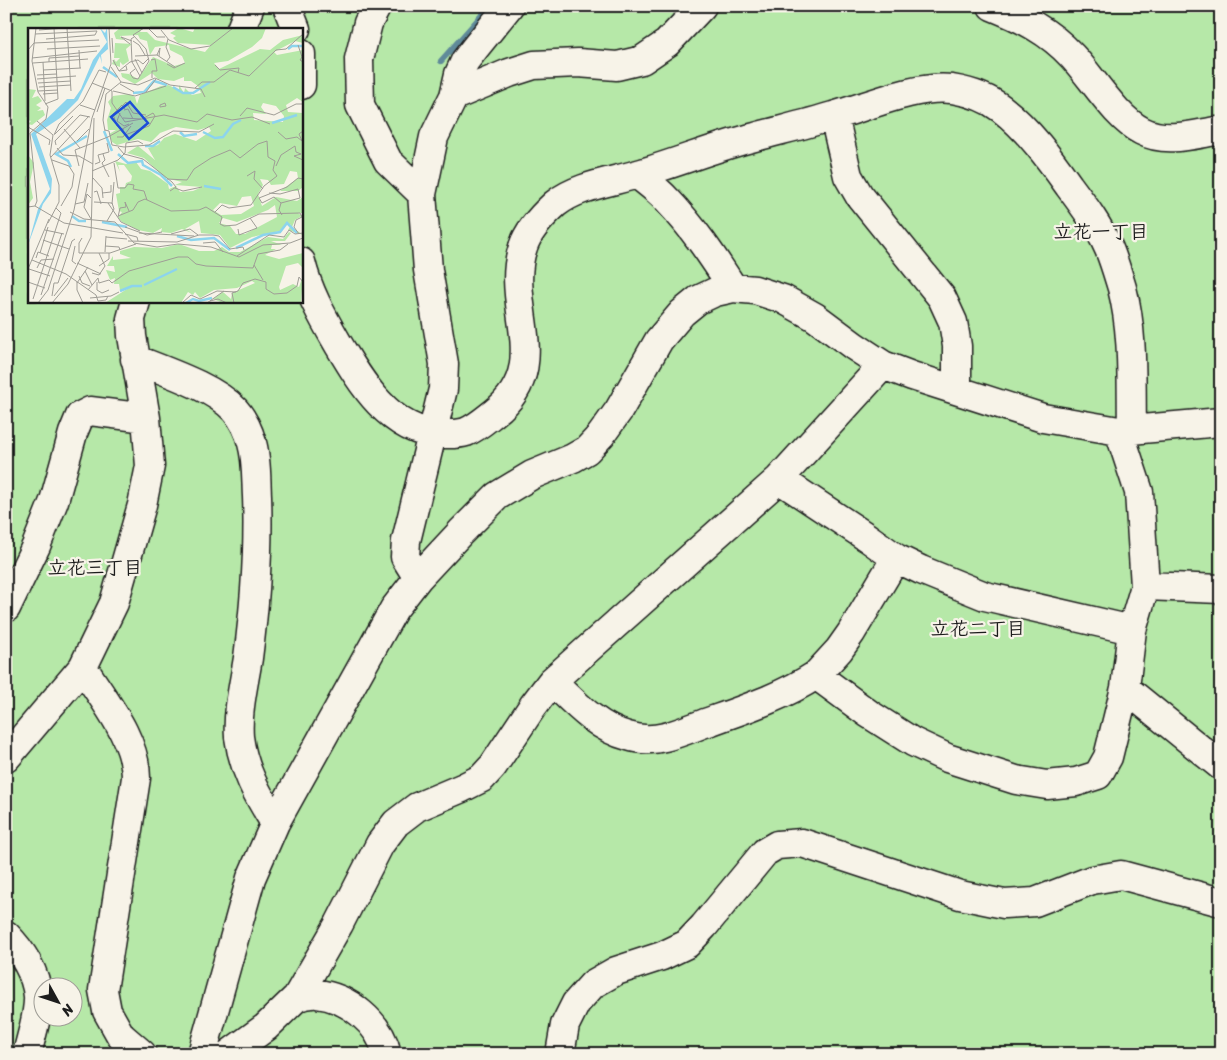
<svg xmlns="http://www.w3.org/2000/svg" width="1227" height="1060" font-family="Sriracha,'Klee One',sans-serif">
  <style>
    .green { fill: #b6e8a8; stroke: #698262; fill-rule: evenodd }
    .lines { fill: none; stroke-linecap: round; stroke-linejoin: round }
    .stream { stroke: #5f8a99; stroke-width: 6 }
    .minor-casing { stroke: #1c1c1c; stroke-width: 31 }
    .minor { stroke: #f7f3e8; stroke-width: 28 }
    .labels { text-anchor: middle; stroke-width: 4.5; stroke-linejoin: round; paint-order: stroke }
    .neighbourhood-label { font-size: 19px; font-weight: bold; fill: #1c1c1c; stroke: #f7f3e8 }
    .inset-river { fill: none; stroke: #8cd4ed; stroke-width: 2.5 }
    .inset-road { fill: none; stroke: #9f9d96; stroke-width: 1 }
    .view { fill: #1d4ed8; fill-opacity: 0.15; stroke: #1d4ed8; stroke-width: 2.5 }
    .inset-edge { fill: none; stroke: #1c1c1c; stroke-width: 2.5 }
  </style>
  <rect width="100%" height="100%" fill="#f7f3e8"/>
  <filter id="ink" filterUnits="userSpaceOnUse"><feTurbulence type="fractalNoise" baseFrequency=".02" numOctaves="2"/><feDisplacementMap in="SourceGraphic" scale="10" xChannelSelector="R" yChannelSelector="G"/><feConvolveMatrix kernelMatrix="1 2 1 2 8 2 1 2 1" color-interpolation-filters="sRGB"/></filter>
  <g filter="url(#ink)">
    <path class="green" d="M 6,6 L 1221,6 L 1221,1054 L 6,1054 ZM 29,29 L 301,29 L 301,301 L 29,301 ZM 42,988 L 72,988 L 72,1018 L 42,1018 Z"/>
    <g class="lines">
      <path class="stream" d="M 441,61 L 490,6"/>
      <g class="minor-casing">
        <path id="minor" d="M 287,6 L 296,29
          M 377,6 L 368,23 L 359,59 L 360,105 L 388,161 L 422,194
          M 992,6 C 1022,18 1049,31 1072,56 C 1092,77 1116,118 1142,131 C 1165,143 1192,135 1216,131 L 1221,133
          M 241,29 L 250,6
          M 301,54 L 301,85
          M 454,96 L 509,73 L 534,65 L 578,63 L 617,66 L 642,60 L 667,43 L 702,6
          M 834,116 L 848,176 L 859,195 L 942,298 L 953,322 L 957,346 L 957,389
          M 638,175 C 648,183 659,191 667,200 C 693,227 713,257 733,288
          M 301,262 C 308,291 322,316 337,342 C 359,379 389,432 439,434 C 448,434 457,435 466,432 C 476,428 485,420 494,413 C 555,366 503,305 523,247 C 528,231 543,215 555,204 C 577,186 611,182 638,174 C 677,163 715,147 755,137 C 781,130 807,124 833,116 C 870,106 914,85 952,89 C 970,92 988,98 1002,109 C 1029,130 1050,159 1069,186 C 1084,206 1099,226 1109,249 C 1114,261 1118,275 1122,288 C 1134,334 1131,384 1132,430
          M 135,359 C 164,371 214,387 235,410 C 243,419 249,432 252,443 C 257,460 256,479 257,496 C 259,550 255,604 248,658 C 244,683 237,711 239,737 C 243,769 258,796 275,823
          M 779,479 L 868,538 L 896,558 L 921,570 L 985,596 L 1132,630
          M 418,578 L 405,557 L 406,541 L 443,389 L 444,364 L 428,270 L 422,194 L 434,137 L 454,96 L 459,74 L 465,61 L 475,48 L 509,6
          M 1145,586 L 1221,589
          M 6,608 L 36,546 L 54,501 L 73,433 L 80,416 L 90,411 L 146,418
          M 83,667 C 103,700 136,738 136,778 L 103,990 L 107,1011 L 121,1036 L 142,1054
          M 816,675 L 839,650 L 851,633 L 896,558
          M 552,681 C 574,702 597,728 628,736 C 640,740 653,740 665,737 C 680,733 694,727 708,722 C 745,709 784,696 816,675 L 869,714 L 913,742 L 947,758 L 1016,780 L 1047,785 L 1076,782 L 1098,775 L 1108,757 L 1125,688 L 1132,630 L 1145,586 L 1139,492 L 1119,431
          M 1125,688 L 1221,766
          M 6,758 L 83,667 L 114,603 L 142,505 L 150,466 L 146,418 L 132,336 L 131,319 L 136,301
          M 6,935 C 22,951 36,973 38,996 C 39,1013 31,1037 27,1054
          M 297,997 C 303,996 311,993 317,994 C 348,997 380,1023 387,1054
          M 202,1054 L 251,878 L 275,823 L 394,609 L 418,578 L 461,532 L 497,496 L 532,475 L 573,458 L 587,450 L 601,435 L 619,410 L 659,340 L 682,313 L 698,300 L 715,292 L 733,288 L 755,290 L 783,299 L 815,317 L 854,346 L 883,365 L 912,376 L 1043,418 L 1119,431 L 1221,422
          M 229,1054 L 266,1027 L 297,997 L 339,924 L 380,844 L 396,823 L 417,807 L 462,788 L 482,778 L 493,766 L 533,706 L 552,681 L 779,479 L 883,365
          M 560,1054 L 565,1025 L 576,1003 L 593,984 L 616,971 L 662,956 L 687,944 L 704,926 L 765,852 L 777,845 L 802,843 L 960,895 L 1004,904 L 1035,902 L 1092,880 L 1121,875 L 1221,902"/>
      </g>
      <use href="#minor" class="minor"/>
    </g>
  </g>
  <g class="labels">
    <g class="neighbourhood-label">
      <text x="1101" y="238">立花一丁目</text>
      <text x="95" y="574">立花三丁目</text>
      <text x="978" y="635">立花二丁目</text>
    </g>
  </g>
  <g transform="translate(28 28)">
    <rect width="275" height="275" fill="#f7f3e8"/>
    <path d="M 92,0 L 114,0 L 112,4 L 119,4 L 127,12 L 177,24 L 183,17 L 150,15 L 145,10 L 148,8 L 142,5 L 151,0 L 165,4 L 167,0 L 238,0 L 234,10 L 224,19 L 200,33 L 186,35 L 191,41 L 232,21 L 242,22 L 255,12 L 275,7 L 275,15 L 267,13 L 246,24 L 249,27 L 275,22 L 275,74 L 269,70 L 258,77 L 260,84 L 275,85 L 275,159 L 270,163 L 252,163 L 270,150 L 269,144 L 262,143 L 256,156 L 243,157 L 240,152 L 232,151 L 235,157 L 230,166 L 234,178 L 248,169 L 269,173 L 275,169 L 275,185 L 270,185 L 274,188 L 267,192 L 264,199 L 275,207 L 260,202 L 263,197 L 259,195 L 252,203 L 224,209 L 202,220 L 192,207 L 173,205 L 171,193 L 157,201 L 164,205 L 154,201 L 143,205 L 133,204 L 134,200 L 125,205 L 110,202 L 94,194 L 90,190 L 94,184 L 91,183 L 88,166 L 92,165 L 92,159 L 97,159 L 98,155 L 103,153 L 104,148 L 96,137 L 90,137 L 92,144 L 87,133 L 98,136 L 108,134 L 113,141 L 122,143 L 140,156 L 141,161 L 148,158 L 152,164 L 165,163 L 174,159 L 147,157 L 154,154 L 137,150 L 116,130 L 99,125 L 110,118 L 127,132 L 120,120 L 130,117 L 136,110 L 147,106 L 168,113 L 183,103 L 181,99 L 170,102 L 148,99 L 132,105 L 123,114 L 110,111 L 89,117 L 84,114 L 81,106 L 88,102 L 80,102 L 79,92 L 83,80 L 80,74 L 85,68 L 101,66 L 107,69 L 109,76 L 112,67 L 133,58 L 140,57 L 151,62 L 151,57 L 156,65 L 157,60 L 164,67 L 173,65 L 170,58 L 163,53 L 156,53 L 156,49 L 146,53 L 130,51 L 124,45 L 107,56 L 94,49 L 93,45 L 101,46 L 110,51 L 125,29 L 146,38 L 157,35 L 154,28 L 142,22 L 141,17 L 127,19 L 122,27 L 119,13 L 112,11 L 110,7 L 92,8 L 96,12 L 88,11 L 86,5 ZM 235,75 L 248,78 L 256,88 L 255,94 L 226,92 L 225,85 L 238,86 L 233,79 ZM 223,168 L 226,178 L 213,186 L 193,187 L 185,182 L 192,175 L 209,178 L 214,169 ZM 247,177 L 249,189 L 217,206 L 208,206 L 202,198 L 191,195 L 195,190 L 209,194 L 240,182 ZM 87,15 L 104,16 L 98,21 L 101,33 L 95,37 L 92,34 L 92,39 L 84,36 L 86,31 L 88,34 L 92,30 L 86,30 ZM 0,61 L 8,62 L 4,70 L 10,68 L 14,73 L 8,77 L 13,80 L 9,83 L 15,82 L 17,87 L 4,97 L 0,96 L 3,93 L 0,92 ZM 0,127 L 6,135 L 2,154 L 5,170 L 0,177 ZM 261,204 L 263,205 L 257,213 L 243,213 L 254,217 L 244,217 L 243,221 L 248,221 L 237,227 L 251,231 L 275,225 L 275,240 L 270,235 L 258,238 L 251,259 L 252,262 L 265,256 L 271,259 L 275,248 L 273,275 L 195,275 L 185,271 L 195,264 L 203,271 L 204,265 L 227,255 L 224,253 L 209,260 L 186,262 L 172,270 L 167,264 L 165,267 L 160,264 L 153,275 L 77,275 L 99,261 L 92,262 L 91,256 L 86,256 L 87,250 L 82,252 L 78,242 L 87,244 L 86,238 L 79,238 L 85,228 L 85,232 L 103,230 L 92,226 L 92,223 L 106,219 L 134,220 L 151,216 L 171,223 L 186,223 L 194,219 L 201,224 L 212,224 L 240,209 L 255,211 Z" fill="#b6e8a8" fill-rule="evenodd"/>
    <path d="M 72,0 L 77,5 L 79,0 L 80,21 L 73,27 L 74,36 L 72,28 L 50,72 L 32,90 L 8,106 L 24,151 L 23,165 L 15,176 L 0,217 L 10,181 L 22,161 L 3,106 L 39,71 L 46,71 L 53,61 L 65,32 L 79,14 Z" fill="#8cd4ed"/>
    <path class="inset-river" d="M 260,21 L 264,18 L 275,18M 75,39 L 89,49M 145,59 L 155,65 L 165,65 L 182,54M 105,65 L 116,64 L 126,53 L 139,57M 244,95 L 269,87M 76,103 L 84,123M 152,104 L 156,108 L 169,106M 175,104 L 187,110 L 195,109 L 205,96 L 213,92M 117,118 L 125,118 L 132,113M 90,126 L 100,135 L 114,133 L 115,137 L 133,147 L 144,158M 43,139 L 40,133 L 28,126 L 59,108M 176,158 L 193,161M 44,188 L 51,193 L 58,193M 74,194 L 99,199M 149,208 L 163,212 L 186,210 L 202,222M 208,220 L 235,207 L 252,204 L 259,195 L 269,205M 116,257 L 149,241M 92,263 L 104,258 L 114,258M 158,275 L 165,271 L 171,273 L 184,270"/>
    <path class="inset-road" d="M 39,0 L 43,63M 120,0 L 129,9 L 137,9M 11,2 L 37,0M 133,2 L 141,12 L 163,21 L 182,18 L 205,0M 7,6 L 69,3M 106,9 L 103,11 L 104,34 L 112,48M 84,10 L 85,25M 18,11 L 67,7 L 69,3M 105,13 L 111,17 L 117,27M 102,16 L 93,9 L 104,13M 270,17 L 274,29 L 272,32 L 275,34M 19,21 L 72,18M 0,22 L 6,15 L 71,12M 51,22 L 52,40M 129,27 L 132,20 L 131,28M 107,28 L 129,27 L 147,39M 4,30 L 69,23M 107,31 L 114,45M 85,32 L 91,43 L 99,42 L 98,38M 123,32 L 127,31 L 129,43 L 124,43 L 124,50M 139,33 L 142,29 L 138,19 L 140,11M 15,34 L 17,73M 21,34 L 21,30 L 51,28M 5,35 L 60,31M 139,36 L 146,40 L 157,35M 187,37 L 192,42 L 211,40 L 210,45M 83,39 L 93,54M 107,41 L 102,45 L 105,50 L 110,51M 15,42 L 53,40M 91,43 L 102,34 L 110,32 L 115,36 L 121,30M 9,47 L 29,46M 9,51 L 48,48M 110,51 L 121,33 L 118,21 L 105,7 L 116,0M 93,54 L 110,57 L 127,50 L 142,57 L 173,61 L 177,69M 10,55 L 43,53M 64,55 L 84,63M 92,56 L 106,64M 11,59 L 43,57M 167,60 L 174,54 L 186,54 L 202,42 L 221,48 L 248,22 L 258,21 L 275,6M 10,63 L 30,62M 84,63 L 84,75 L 97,94 L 136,87 L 169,94 L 179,86 L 204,92 L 224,89 L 242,96M 85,63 L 107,68 L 138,58M 118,64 L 128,51M 15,66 L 30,65M 137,75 L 138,78 L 132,79 L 132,77 ZM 17,76 L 30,71 L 26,0M 52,77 L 67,82M 95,77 L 98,74 L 105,85 L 118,87M 96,82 L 100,81 L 105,91M 69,84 L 77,60M 92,85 L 89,93 L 96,98 L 101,96M 212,88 L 219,80 L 246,87 L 268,76 L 275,76M 95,90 L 113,91M 9,93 L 25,107 L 22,127 L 31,157 L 31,174 L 20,195M 0,99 L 22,112 L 21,117M 36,101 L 52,120M 77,102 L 81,103 L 84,117 L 96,119 L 121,117 L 145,103 L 171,104 L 186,96M 96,102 L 89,98 L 85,86 L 94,77 L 97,81M 77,103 L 75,92 L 78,66 L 93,54M 250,104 L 258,111 L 269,109 L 274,113 L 271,106 L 275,103M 27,106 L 45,88M 26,107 L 31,96 L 55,73 L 71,42 L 78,44M 97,107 L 121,98 L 127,88 L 125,85 L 114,91M 80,109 L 105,95M 89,109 L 95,109 L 103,98M 49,113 L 61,101M 28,117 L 27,113 L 52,87 L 62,89M 90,119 L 96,126 L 115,131 L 144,154 L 148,159 L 142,163M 29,120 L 35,127 L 51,128 L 65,136M 75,126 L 77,132 L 74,135 L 81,149M 273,126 L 266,128 L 275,132M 23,129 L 61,88M 24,132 L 41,138 L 46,146 L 44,159 L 33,178M 86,135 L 90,160 L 97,160 L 100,156 L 106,157 L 105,161 L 116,163 L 119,172M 67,136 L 72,134 L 70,127 L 81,124 L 79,115M 51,138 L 47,122 L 80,109M 248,138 L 253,127 L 267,118 L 268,124 L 273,126M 64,143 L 90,132 L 97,125 L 98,115 L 110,113 L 115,116M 219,148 L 227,143 L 226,151 L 235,161M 65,150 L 74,160 L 75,170M 139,151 L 159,152 L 166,141 L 183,130 L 202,122 L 212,130 L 230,116 L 239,113 L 240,129M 147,160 L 155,163 L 174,159M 66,164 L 69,163 L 73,176M 74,165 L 83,164 L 83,157M 241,165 L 252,166 L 270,161 L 272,170 L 253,175 L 251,182 L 254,187M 63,170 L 59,166 L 56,179 L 63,191M 231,170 L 259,159 L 270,150 L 275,151M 231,170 L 234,175 L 246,169 L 253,175M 66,174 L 84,175 L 86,181 L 79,193M 80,175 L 93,194 L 112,203M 47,176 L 56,174 L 60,155M 84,176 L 86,154M 7,178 L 36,195 L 95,205M 0,179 L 7,178 L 9,173 L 2,105 L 18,91 L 20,79 L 10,64 L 4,33 L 8,0M 42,184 L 56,191 L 87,194 L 106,215 L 129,219 L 150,216 L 183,219 L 211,229 L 235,217 L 262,215 L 275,210M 187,184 L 194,177 L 201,180 L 223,177 L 236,158 L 249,148 L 245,142 L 247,133 L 240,129M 90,188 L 105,182 L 110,174 L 117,171 L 143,183 L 171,182 L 178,179 L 194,189 L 192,196 L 196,198 L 208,197 L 231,186 L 272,185 L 274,189 L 268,192 L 266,199 L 271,206M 90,189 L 92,180 L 98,179 L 97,174 L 101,183M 97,199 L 119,207 L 134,204M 210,201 L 211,207 L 229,200 L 222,190M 17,202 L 36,206M 111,205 L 166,208M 97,206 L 109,209 L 110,213M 143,206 L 162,201 L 170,207M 78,209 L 99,211M 54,210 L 51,215 L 51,225 L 55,225M 15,212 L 41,221M 100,213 L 149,214 L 171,207 L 185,207 L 191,208 L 202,221 L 215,219 L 216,222M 175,215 L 187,214 L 195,224M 47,218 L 44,233 L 48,236M 77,218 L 91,219 L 92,222M 77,224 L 78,208M 12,225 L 20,199M 55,225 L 82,225 L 108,216M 209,228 L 241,207 L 256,209 L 261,202 L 267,206 L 275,205M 8,230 L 10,224 L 21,228M 4,232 L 38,246 L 68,267 L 70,273 L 78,272 L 80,268M 49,235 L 73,246M 226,237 L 235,252M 71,238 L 81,231 L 81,225M 9,240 L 13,232 L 26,231M 0,241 L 21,191M 1,241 L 22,248M 57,243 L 64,257M 64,245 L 71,247 L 77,238 L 71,225M 51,248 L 54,255 L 62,258M 0,254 L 17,260M 49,254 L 49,262 L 55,275M 69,254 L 69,262 L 74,265 L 81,262M 238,254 L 238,261 L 246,266 L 259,265 L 269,258 L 271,249 L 275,254M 49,255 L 60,239M 60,262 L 70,250 L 71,255 L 81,252 L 84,255 L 101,243 L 150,229 L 160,229 L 168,236 L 178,238 L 225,240 L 230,226 L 252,222 L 260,216M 13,267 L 34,205M 24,268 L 26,255 L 30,255 L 44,213 L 47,211M 26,268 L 40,250M 62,270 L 83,268 L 91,264M 5,271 L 33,185 L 28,180M 182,273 L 190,271 L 199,275M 10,275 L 20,262 L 46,182 L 64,90 L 83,36 L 81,0M 24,275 L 40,256 L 63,209 L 66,90M 154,275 L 163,267 L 172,271 L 189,263 L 208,264M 179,275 L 196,263M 206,275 L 204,265 L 210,263 L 215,255 L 227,251 L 238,254"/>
    <path class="view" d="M 102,74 L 120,95 L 101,111 L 83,89 Z"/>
    <rect width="275" height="275" class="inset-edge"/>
  </g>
  <rect width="1227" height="1060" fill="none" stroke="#f7f3e8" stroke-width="25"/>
  <rect x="12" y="12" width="1202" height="1035" fill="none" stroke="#1c1c1c" stroke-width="2" filter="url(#ink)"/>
  <g transform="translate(58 1002) rotate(130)"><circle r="24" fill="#f7f3e8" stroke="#9f9d96"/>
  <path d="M0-4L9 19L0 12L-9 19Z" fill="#1c1c1c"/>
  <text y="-8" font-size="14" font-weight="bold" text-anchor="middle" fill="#1c1c1c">N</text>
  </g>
</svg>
